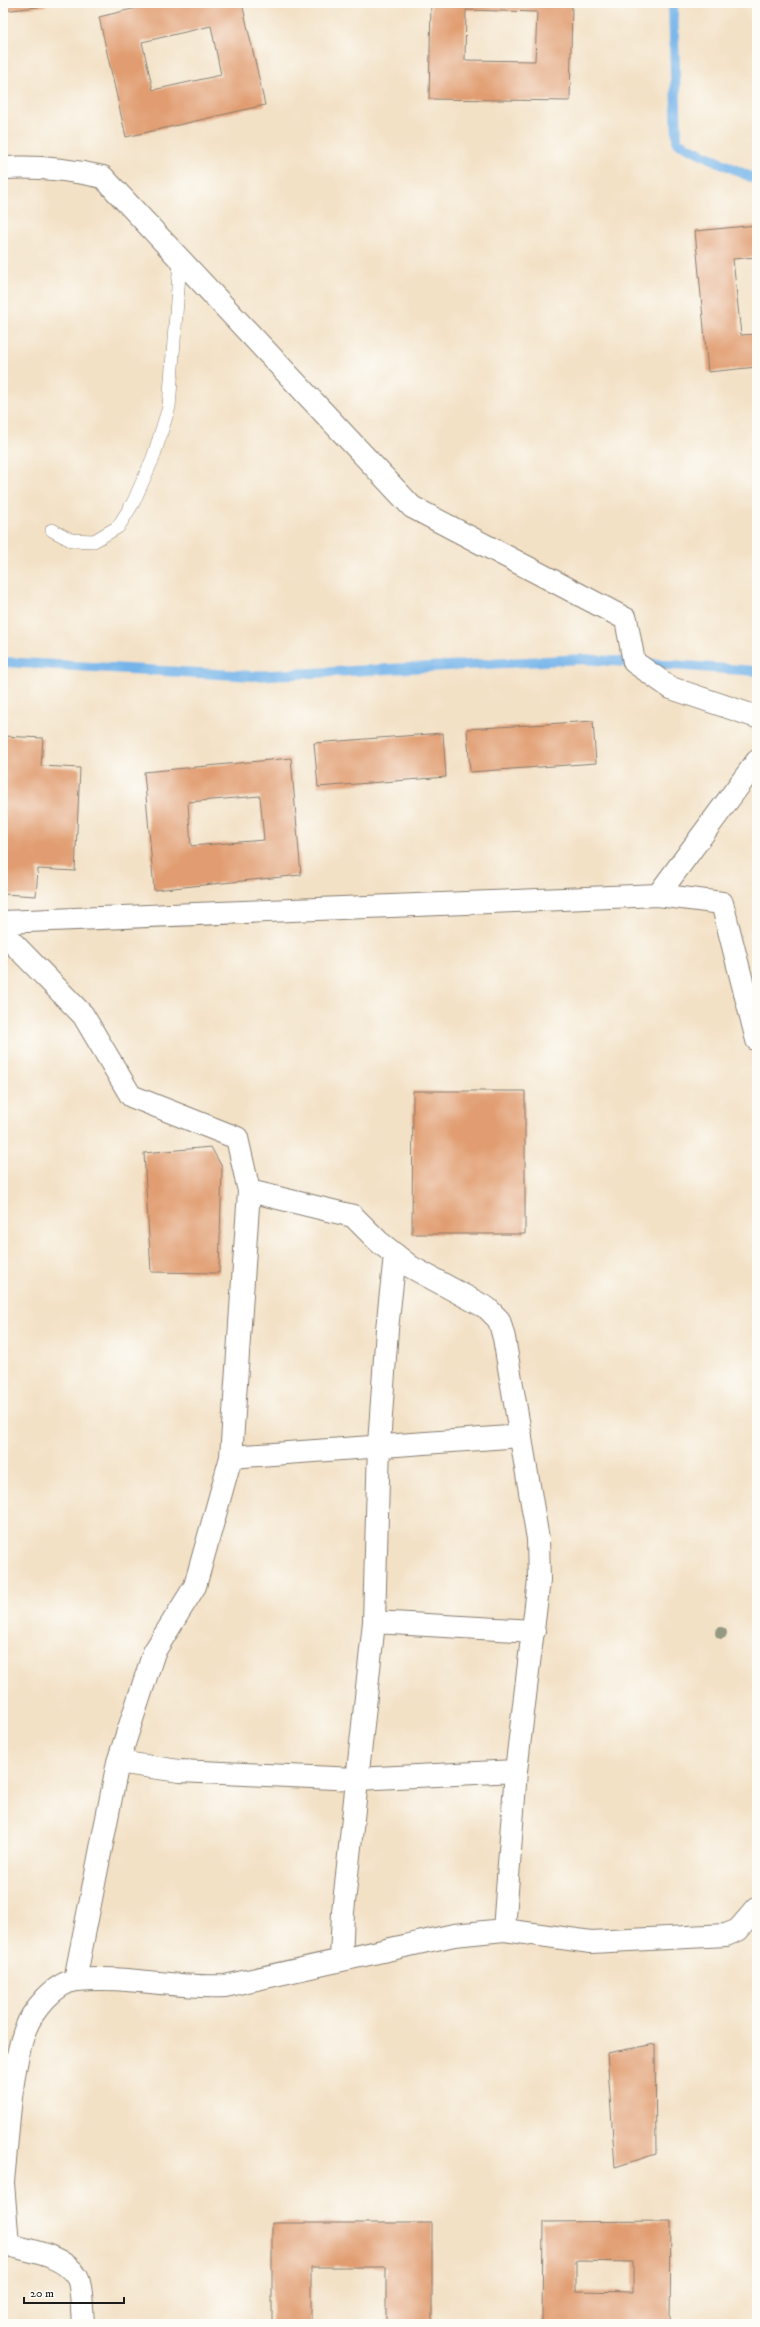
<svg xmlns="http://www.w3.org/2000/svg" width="760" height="2327" font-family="'IM FELL DW Pica',serif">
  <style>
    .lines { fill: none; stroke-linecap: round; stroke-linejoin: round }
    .stream { stroke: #75b4e9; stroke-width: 10 }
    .building { fill: #e19d71; fill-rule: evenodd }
    .lane-casing { stroke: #887e71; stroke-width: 14 }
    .street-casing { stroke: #887e71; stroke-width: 24 }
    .lane { stroke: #fff; stroke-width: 13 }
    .street { stroke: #fff; stroke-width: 22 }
    .tree { fill: #939a81 }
  </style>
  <rect width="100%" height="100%" fill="#fdfcf7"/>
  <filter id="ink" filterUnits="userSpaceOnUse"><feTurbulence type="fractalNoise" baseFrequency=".025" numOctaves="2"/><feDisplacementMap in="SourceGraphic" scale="8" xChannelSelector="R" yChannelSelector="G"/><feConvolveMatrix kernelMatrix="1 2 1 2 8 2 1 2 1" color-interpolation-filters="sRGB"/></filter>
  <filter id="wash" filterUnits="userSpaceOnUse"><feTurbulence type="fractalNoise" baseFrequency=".012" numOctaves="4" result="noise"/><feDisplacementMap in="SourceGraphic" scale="16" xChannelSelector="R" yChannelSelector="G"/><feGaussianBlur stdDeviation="0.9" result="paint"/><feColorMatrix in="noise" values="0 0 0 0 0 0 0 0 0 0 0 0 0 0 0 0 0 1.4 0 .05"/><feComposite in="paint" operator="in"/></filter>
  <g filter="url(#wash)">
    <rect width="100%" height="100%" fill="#f3e1c6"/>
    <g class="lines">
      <path class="stream" d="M 673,3 L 677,142 L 757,180
        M 3,662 L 253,676 L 583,659 L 757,671"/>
    </g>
    <g id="blocks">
      <path class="building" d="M 3,3 L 45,3 L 46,6 L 3,11 Z
        M 157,3 L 242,3 L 265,105 L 126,137 L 99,17 ZM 211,26 L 221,75 L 153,90 L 142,42 Z
        M 431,3 L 572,3 L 570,101 L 429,99 ZM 466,10 L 537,12 L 535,61 L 465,60 Z
        M 757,225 L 757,257 L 733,259 L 741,335 L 757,334 L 757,367 L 708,372 L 695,231 Z
        M 593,721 L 596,763 L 470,772 L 467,729 Z
        M 443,733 L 446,777 L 318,787 L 314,743 Z
        M 3,736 L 43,738 L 41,766 L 80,768 L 75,871 L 38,869 L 36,896 L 3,894 Z
        M 291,758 L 301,875 L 154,890 L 144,772 ZM 260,796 L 264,840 L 191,846 L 188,802 Z
        M 413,1091 L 525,1091 L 525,1234 L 412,1234 Z
        M 211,1147 L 222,1167 L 219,1273 L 151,1272 L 144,1153 Z
        M 655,2044 L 656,2154 L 615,2167 L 607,2053 Z
        M 671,2221 L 670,2324 L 542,2324 L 543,2222 ZM 576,2261 L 633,2262 L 633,2292 L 576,2291 Z
        M 272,2223 L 432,2223 L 432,2324 L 386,2324 L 386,2267 L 311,2267 L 311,2324 L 272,2324 Z"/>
    </g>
  </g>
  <g filter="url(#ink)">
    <use href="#blocks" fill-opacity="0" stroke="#887e71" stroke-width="1"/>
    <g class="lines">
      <g class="lane-casing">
        <path id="lane" d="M 52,530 L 71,540 L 94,541 L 118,527 L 133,503 L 153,458 L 169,407 L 180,261"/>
      </g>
      <g class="street-casing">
        <path id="street" d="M 3,168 C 38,166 68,169 103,177 L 412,507 L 626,619 L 634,662 L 671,688 L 757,717
          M 658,895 L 757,761
          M 3,922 L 658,895 L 722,903 L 757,1040
          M 3,933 L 83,1015 L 131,1096 L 237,1138 L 249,1191 L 231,1457 L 195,1586 L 154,1652 L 118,1762 L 75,1980
          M 249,1191 L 353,1216 L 379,1242 L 411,1267 L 487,1308 L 499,1320 L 504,1338 L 538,1539 L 539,1580 L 516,1771 L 504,1930
          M 231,1457 L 521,1436
          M 374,1622 L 534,1631
          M 118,1762 L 179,1771 L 357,1779 L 516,1771
          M 341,1960 L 343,1912 L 374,1622 L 379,1444 L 387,1329 L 395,1255
          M 3,2181 C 8,2136 10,2071 25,2030 C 32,2011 55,1982 77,1980 C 126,1975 176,1989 225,1986 L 454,1935 L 504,1930 L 591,1942 L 726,1935 L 738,1930 L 757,1908
          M 3,2183 L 8,2245 C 30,2251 64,2255 77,2277 C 82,2285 82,2314 83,2324"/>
      </g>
      <use href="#lane" class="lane"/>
      <use href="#street" class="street"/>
    </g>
    <circle class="tree" cx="721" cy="1633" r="6"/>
  </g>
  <rect width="760" height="2327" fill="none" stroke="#fdfcf7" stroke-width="16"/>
  <path d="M24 2297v6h100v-6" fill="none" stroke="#1c1c1c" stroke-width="2"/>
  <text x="30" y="2297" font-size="12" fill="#1c1c1c" stroke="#fdfcf7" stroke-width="3" paint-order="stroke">20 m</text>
</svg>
